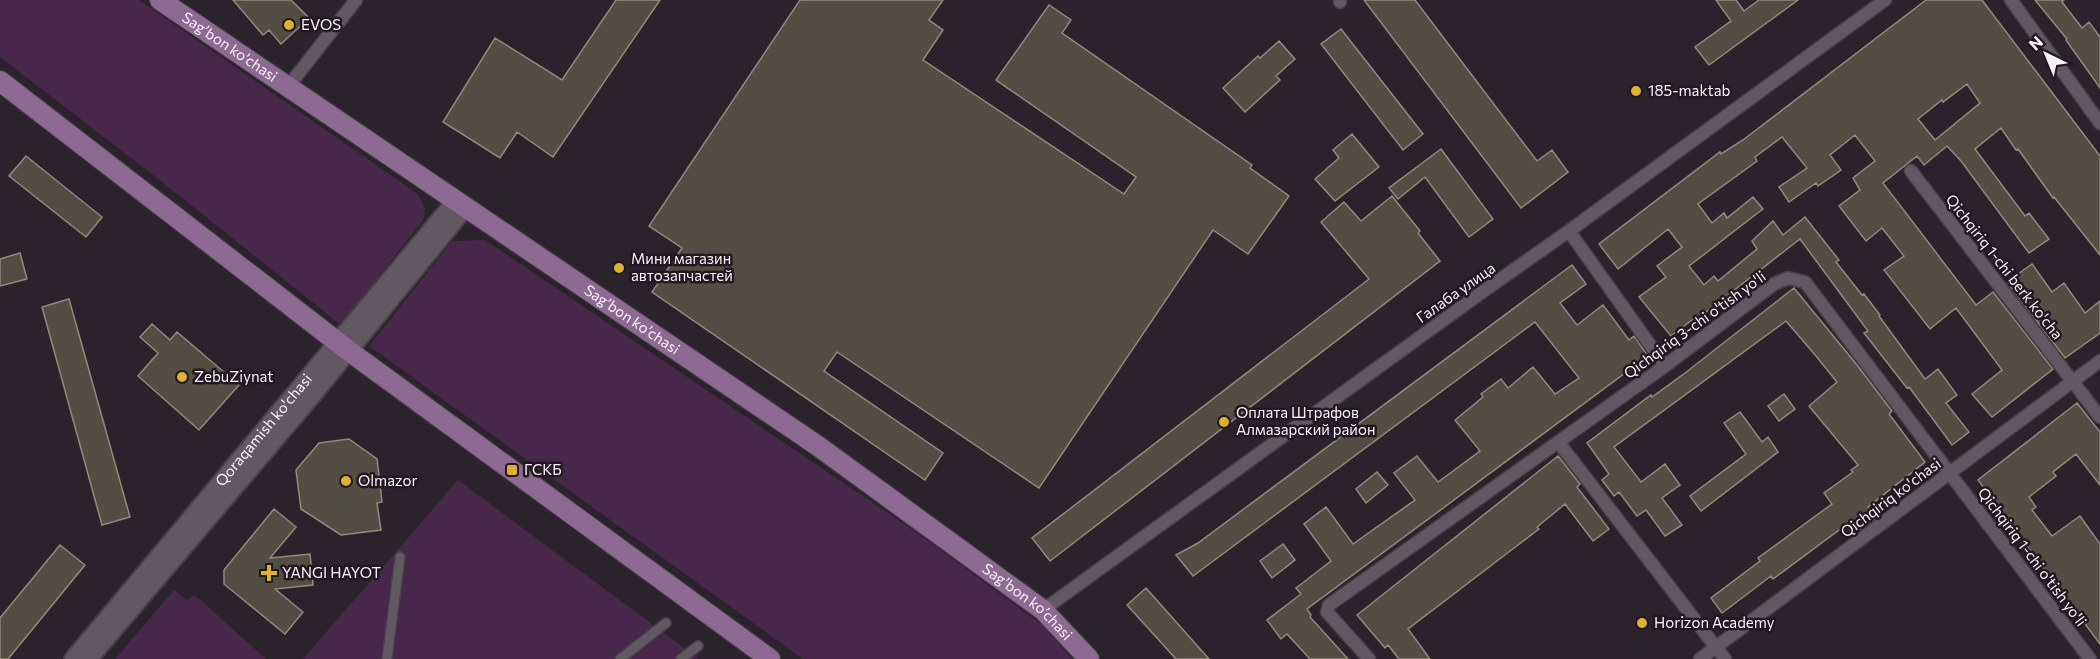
<svg xmlns="http://www.w3.org/2000/svg" width="2100" height="659" font-family="Commissioner,sans-serif">
  <style>
    .green { fill: #47274a }
    .building { fill: #534e43; stroke: #908b7e; stroke-width: 1.5; fill-rule: evenodd }
    .lines { fill: none; stroke-linecap: round; stroke-linejoin: round }
    .pedestrian-casing { stroke: #453f46; stroke-width: 12 }
    .minor-casing { stroke: #453f46; stroke-width: 15 }
    .secondary-casing { stroke: #453f46; stroke-width: 20 }
    .primary-casing { stroke: #453f46; stroke-width: 22 }
    .pedestrian { stroke: #615862; stroke-width: 9 }
    .minor { stroke: #615862; stroke-width: 12 }
    .secondary { stroke: #615862; stroke-width: 16 }
    .primary { stroke: #8d6a91; stroke-width: 20 }
    .poi-dot { fill: #deb133; stroke: #211922; stroke-width: 2 }
    .labels { text-anchor: middle; stroke-width: 5; stroke-linejoin: round; paint-order: stroke }
    .poi-label { font-size: 15px; fill: #f8f3f8; stroke: #211922; text-anchor: start }
    .street-label { font-size: 15px; fill: #f8f3f8; stroke: #211922 }
  </style>
  <rect width="100%" height="100%" fill="#2b232b"/>
  <path class="green" d="M 0,0 L 139,0 L 418,194 L 425,209 L 424,219 L 341,325 L 161,181 L 0,57 Z
    M 485,240 L 913,530 L 1041,624 L 1072,659 L 803,659 L 369,346 L 452,241 Z
    M 458,480 L 699,659 L 303,659 Z
    M 174,590 L 187,600 L 195,595 L 266,659 L 115,659 Z"/>
  <path class="building" d="M 233,0 L 291,0 L 309,18 L 281,44 L 269,30 L 263,35 Z
    M 616,0 L 660,0 L 553,157 L 517,132 L 500,158 L 443,122 L 495,38 L 562,80 Z
    M 800,0 L 943,0 L 929,20 L 943,30 L 923,60 L 1124,194 L 1136,177 L 996,80 L 1049,5 L 1071,20 L 1062,33 L 1252,165 L 1250,168 L 1289,196 L 1248,254 L 1213,230 L 1039,488 L 837,352 L 824,371 L 943,453 L 925,480 L 652,292 L 682,248 L 649,226 Z
    M 1364,0 L 1415,0 L 1537,161 L 1552,150 L 1568,172 L 1521,208 Z
    M 1716,0 L 1736,0 L 1744,11 L 1759,0 L 1798,0 L 1709,65 L 1695,47 L 1731,21 Z
    M 1926,0 L 1982,0 L 2100,156 L 2100,255 L 2054,197 L 2053,198 L 2018,149 L 2016,150 L 2001,128 L 1975,149 L 2025,216 L 2029,213 L 2049,239 L 2029,253 L 1961,161 L 1947,146 L 1924,165 L 1917,156 L 1883,183 L 1976,305 L 1993,292 L 2053,369 L 1992,417 L 1972,394 L 2002,370 L 1956,308 L 1930,329 L 1884,270 L 1904,256 L 1882,228 L 1866,241 L 1839,206 L 1860,190 L 1853,178 L 1875,161 L 1855,135 L 1830,155 L 1841,170 L 1818,186 L 1816,183 L 1789,202 L 1779,187 L 1807,168 L 1782,137 L 1755,157 L 1757,161 L 1698,204 L 1712,223 L 1724,213 L 1727,218 L 1753,197 L 1763,209 L 1689,266 L 1704,285 L 1714,276 L 1718,281 L 1757,249 L 1752,241 L 1773,221 L 1783,235 L 1805,217 L 1839,260 L 1836,262 L 1862,295 L 1864,294 L 1880,315 L 1879,316 L 1925,379 L 1938,369 L 1957,395 L 1946,403 L 1969,432 L 1952,445 L 1909,387 L 1907,388 L 1864,333 L 1868,331 L 1800,239 L 1697,319 L 1696,317 L 1671,336 L 1639,297 L 1666,277 L 1657,266 L 1682,247 L 1668,229 L 1618,269 L 1599,244 L 1720,152 L 1721,154 L 1743,140 ZM 1967,84 L 1980,103 L 1935,140 L 1918,119 L 1942,100 L 1943,102 Z
    M 2035,0 L 2064,0 L 2062,2 L 2082,28 L 2089,22 L 2100,37 L 2100,88 L 2066,40 L 2067,39 Z
    M 1341,29 L 1423,134 L 1403,150 L 1321,44 Z
    M 1279,41 L 1295,59 L 1276,76 L 1280,80 L 1245,112 L 1223,88 L 1258,56 L 1260,58 Z
    M 1352,134 L 1379,167 L 1335,201 L 1315,179 L 1339,158 L 1333,150 Z
    M 1441,149 L 1493,219 L 1469,237 L 1425,177 L 1398,199 L 1389,188 Z
    M 26,156 L 102,217 L 86,237 L 9,176 Z
    M 1392,196 L 1420,231 L 1418,233 L 1440,261 L 1050,561 L 1032,538 L 1369,279 L 1321,222 L 1344,202 L 1361,221 Z
    M 20,253 L 27,279 L 0,286 L 0,259 Z
    M 2032,264 L 2052,292 L 2064,283 L 2085,313 L 2100,301 L 2100,333 L 2065,358 L 2007,282 Z
    M 1572,265 L 1586,284 L 1560,303 L 1577,325 L 1603,305 L 1629,340 L 1634,336 L 1648,356 L 1307,609 L 1311,615 L 1310,617 L 1348,659 L 1310,659 L 1287,634 L 1281,639 L 1267,620 L 1301,594 L 1296,588 L 1331,561 L 1304,524 L 1326,507 L 1353,544 L 1415,500 L 1394,473 L 1417,456 L 1438,482 L 1480,451 L 1455,420 L 1483,397 L 1481,394 L 1501,379 L 1508,388 L 1533,367 L 1555,394 L 1579,378 L 1535,322 L 1193,576 L 1176,555 L 1198,543 Z
    M 1794,288 L 1857,365 L 1892,411 L 1889,414 L 1925,462 L 1868,507 L 1876,518 L 1853,535 L 1846,525 L 1773,579 L 1771,576 L 1722,613 L 1711,598 L 1760,561 L 1758,558 L 1832,504 L 1824,493 L 1853,472 L 1851,470 L 1858,465 L 1809,406 L 1837,382 L 1816,356 L 1786,321 L 1614,447 L 1641,482 L 1665,464 L 1680,485 L 1662,498 L 1682,525 L 1665,536 L 1646,510 L 1637,516 L 1619,492 L 1614,496 L 1602,480 L 1609,474 L 1587,443 L 1651,395 L 1652,397 L 1685,373 Z
    M 69,299 L 130,517 L 102,525 L 42,307 Z
    M 152,324 L 170,340 L 177,332 L 239,385 L 199,430 L 138,376 L 158,353 L 140,337 Z
    M 1784,394 L 1795,409 L 1779,421 L 1768,406 Z
    M 2077,403 L 2100,432 L 2100,485 L 2076,454 L 2053,472 L 2056,476 L 2029,497 L 2036,507 L 2032,510 L 2052,536 L 2080,516 L 2100,544 L 2100,644 L 1978,480 Z
    M 1740,412 L 1762,442 L 1768,437 L 1778,452 L 1701,511 L 1690,496 L 1746,454 L 1724,423 Z
    M 349,439 L 377,459 L 382,502 L 377,503 L 381,530 L 341,535 L 301,509 L 296,470 L 319,443 Z
    M 1558,456 L 1580,484 L 1577,487 L 1609,529 L 1593,541 L 1565,504 L 1537,527 L 1539,529 L 1408,629 L 1430,659 L 1399,659 L 1388,645 L 1385,648 L 1357,615 Z
    M 1377,472 L 1388,485 L 1366,503 L 1356,489 Z
    M 274,509 L 296,527 L 270,558 L 310,554 L 313,585 L 275,589 L 303,612 L 285,634 L 224,584 L 224,570 Z
    M 1283,544 L 1295,560 L 1272,578 L 1260,561 Z
    M 60,545 L 85,565 L 8,659 L 0,659 L 0,618 Z
    M 1146,588 L 1209,659 L 1176,659 L 1127,605 Z"/>
  <g class="lines">
    <g class="pedestrian-casing">
      <path id="pedestrian" d="M 387,659 L 400,557
        M 620,659 L 666,623
        M 681,659 L 698,646"/>
    </g>
    <g class="minor-casing">
      <path id="minor" d="M 2011,0 L 2100,123
        M 1340,2 L 1340,0
        M 287,88 L 356,0
        M 1911,171 L 2100,417
        M 1569,231 L 1665,366
        M 1559,443 L 1725,659
        M 1043,610 L 1485,290 L 1569,231 L 1885,0
        M 1369,659 L 1327,612 L 1329,605 L 1665,366 L 1774,284 L 1788,278 L 1805,282 L 2090,659
        M 1700,659 L 2100,361"/>
    </g>
    <g class="secondary-casing">
      <g id="secondary">
        <path id="s1" d="M 73,659 L 456,200"/>
        <path d="M 89,659 L 313,395 L 466,207"/>
      </g>
    </g>
    <g class="primary-casing">
      <g id="primary">
        <path id="s2" d="M 160,0 L 818,446 L 1043,610 L 1089,659"/>
        <path d="M 0,81 L 349,351 L 770,659"/>
      </g>
    </g>
    <use href="#pedestrian" class="pedestrian"/>
    <use href="#minor" class="minor"/>
    <use href="#secondary" class="secondary"/>
    <use href="#primary" class="primary"/>
  </g>
  <g class="poi-dot">
    <circle cx="289" cy="25" r="6"/>
    <circle cx="1636" cy="91" r="6"/>
    <circle cx="619" cy="268" r="6"/>
    <circle cx="182" cy="377" r="6"/>
    <circle cx="1224" cy="422" r="6"/>
    <rect x="506" y="464" width="12" height="12" rx="3"/>
    <circle cx="346" cy="481" r="6"/>
    <path d="M266 564h6v6h6v6h-6v6h-6v-6h-6v-6h6z"/>
    <circle cx="1642" cy="623" r="6"/>
  </g>
  <g class="labels">
    <g class="poi-label">
      <text x="301" y="30">EVOS</text>
      <text x="1648" y="96">185-maktab</text>
      <text x="631" y="264">Мини магазин<tspan x="631" dy="17">автозапчастей</tspan></text>
      <text x="194" y="382">ZebuZiynat</text>
      <text x="1236" y="418">Оплата Штрафов<tspan x="1236" dy="17">Aлмазарский район</tspan></text>
      <text x="524" y="475">ГСКБ</text>
      <text x="358" y="486">Olmazor</text>
      <text x="282" y="578">YANGI HAYOT</text>
      <text x="1654" y="628">Horizon Academy</text>
    </g>
    <g class="street-label">
      <text dy="5" stroke="none"><textPath href="#s2" startOffset="84">Sag’bon ko’chasi</textPath></text>
      <text transform="translate(2004 267) rotate(52)" y="5">Qichqiriq 1-chi berk ko'cha</text>
      <text transform="translate(1456 293) rotate(-35)" y="5">Галаба улица</text>
      <text dy="5" stroke="none"><textPath href="#s2" startOffset="570">Sag’bon ko’chasi</textPath></text>
      <text transform="translate(1695 325) rotate(-36)" y="5">Qichqiriq 3-chi o'tish yo'li</text>
      <text dy="5" stroke="none"><textPath href="#s1" startOffset="298">Qoraqamish ko'chasi</textPath></text>
      <text transform="translate(1891 498) rotate(-37)" y="5">Qichqiriq ko'chasi</text>
      <text transform="translate(2032 557) rotate(53)" y="5">Qichqiriq 1-chi o'tish yo'li</text>
      <text dy="5" stroke="none"><textPath href="#s2" startOffset="1056">Sag’bon ko’chasi</textPath></text>
    </g>
  </g>
  <g transform="translate(2046 54) rotate(317)" stroke="#211922" stroke-width="4.5" paint-order="stroke">
  <path d="M0-4.5L10 22L0 15L-10 22Z" fill="#f8f3f8"/>
  <text y="-9" font-size="16" font-weight="bold" text-anchor="middle" fill="#f8f3f8">N</text>
  </g>
</svg>
